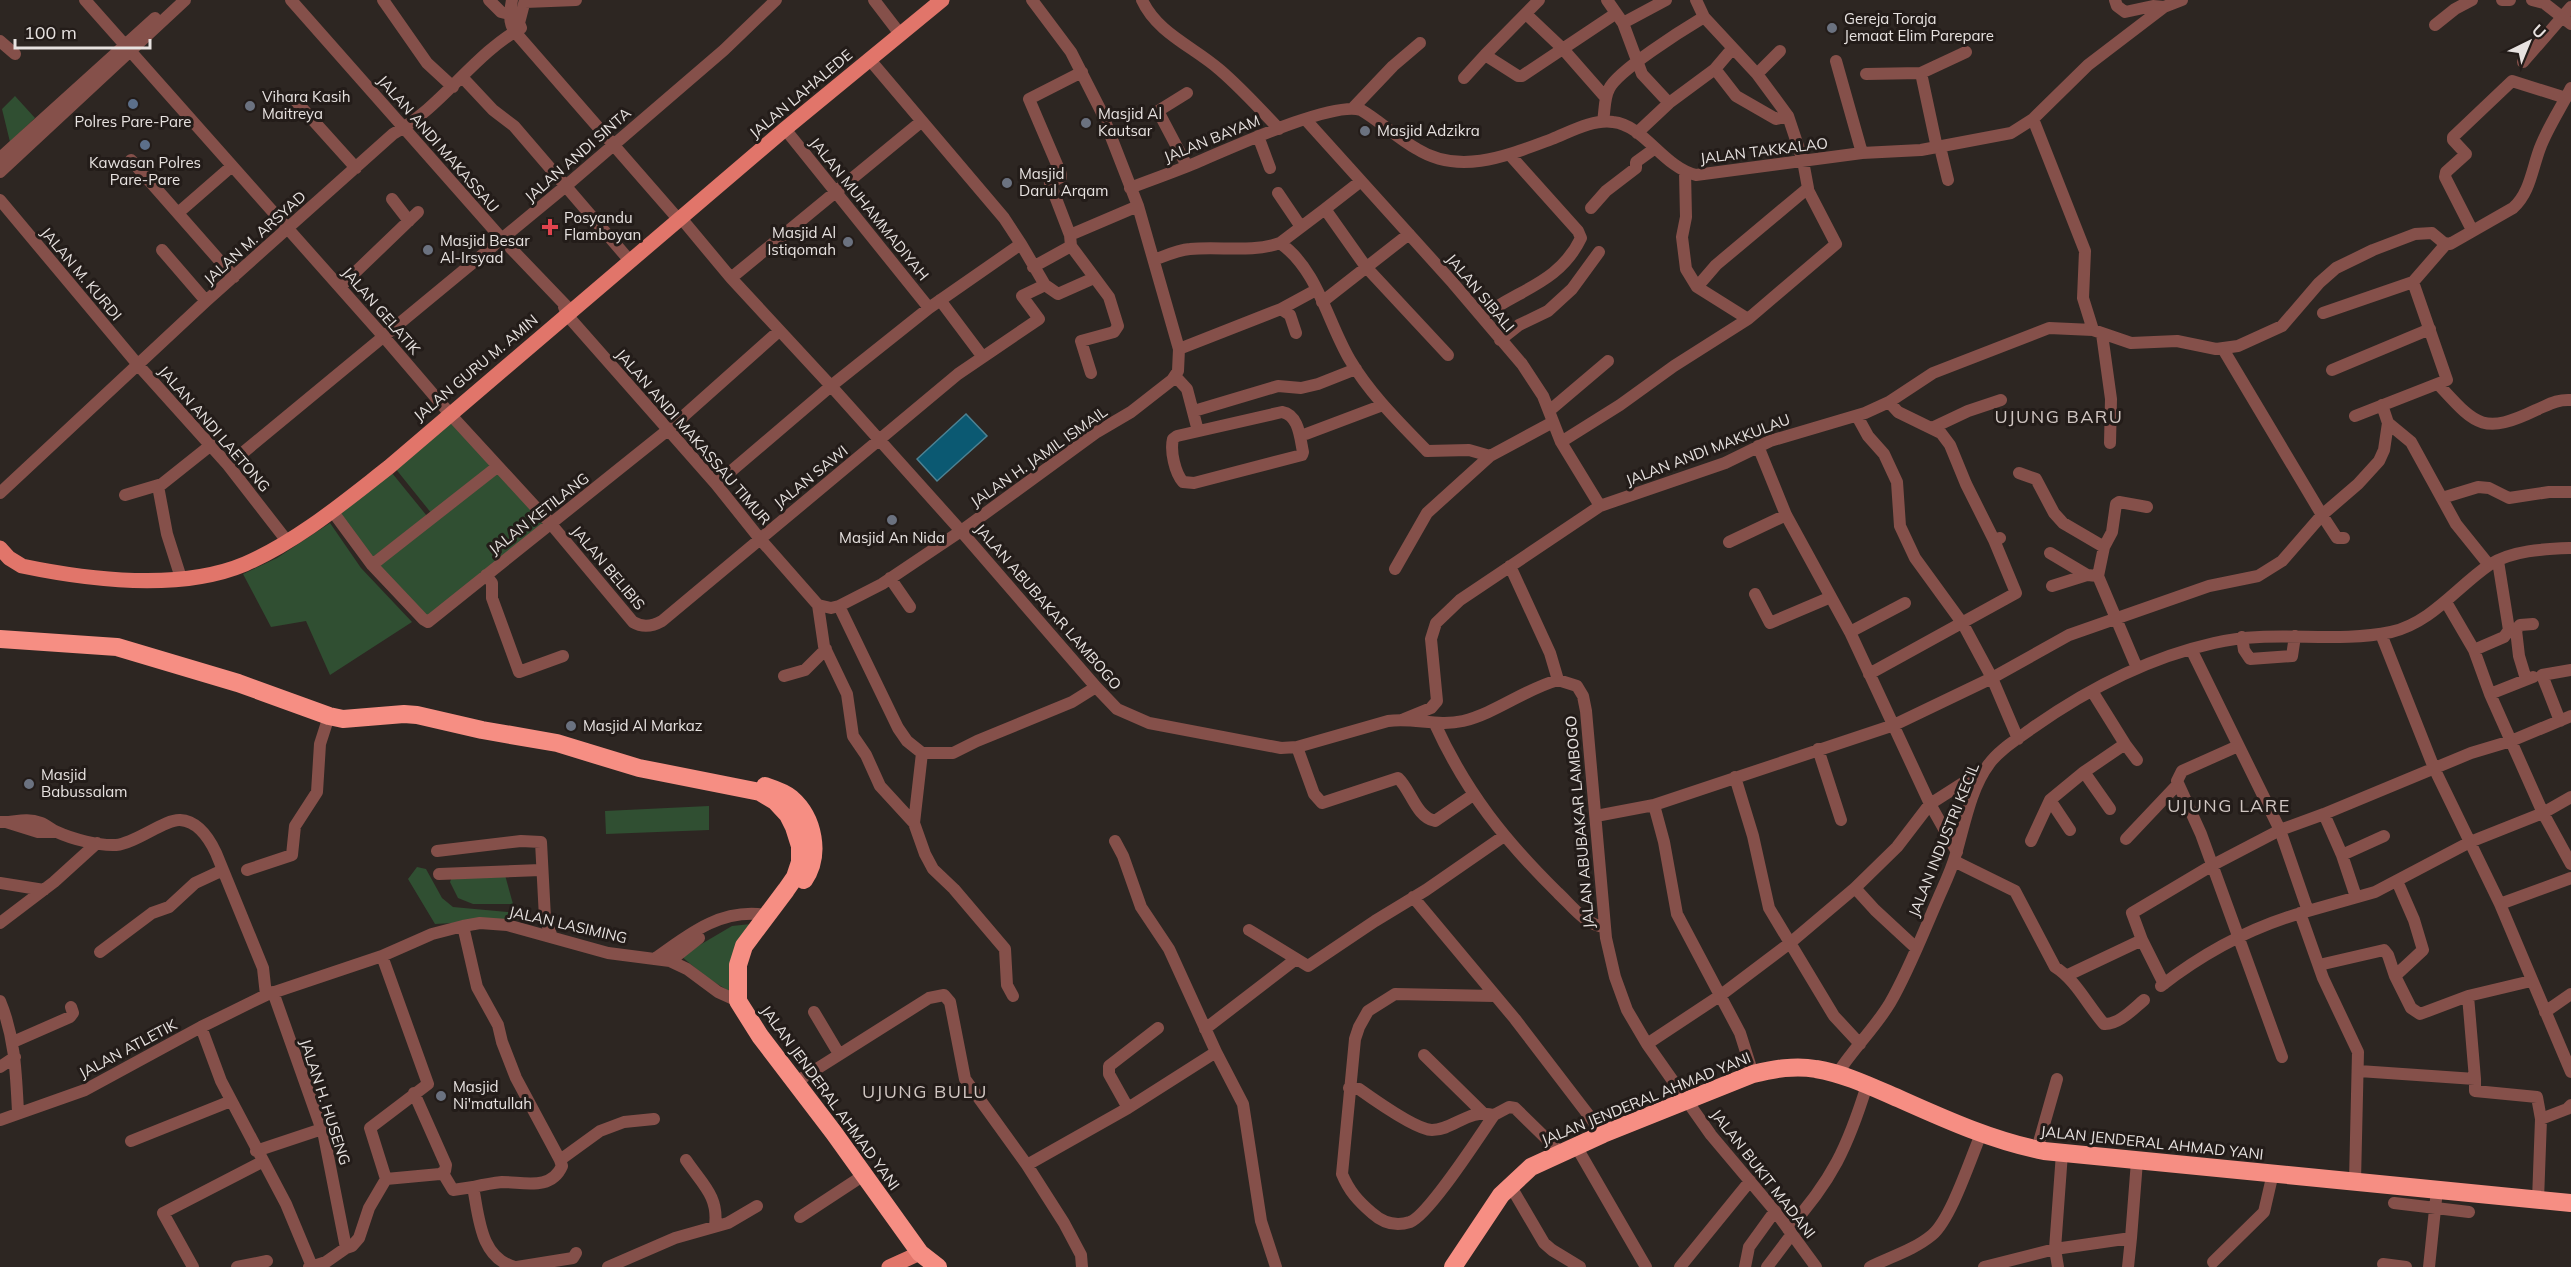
<svg xmlns="http://www.w3.org/2000/svg" width="2571" height="1267" font-family="Mulish,sans-serif">
  <style>
    .green { fill: #304f32 }
    .water { fill: #0b5972; stroke: #4d8293; stroke-width: 1.5 }
    .lines { fill: none; stroke-linecap: round; stroke-linejoin: round }
    .minor { stroke: #85504a; stroke-width: 12 }
    .major { stroke: #e1756a; stroke-width: 15 }
    .highway { stroke: #f68e83; stroke-width: 18 }
    .worship-dot { fill: #6b7280; stroke: #231c19; stroke-width: 2 }
    .service-dot { fill: #5c6f8a; stroke: #231c19; stroke-width: 2 }
    .health-dot { fill: #e0444e; stroke: #231c19; stroke-width: 2 }
    .labels { text-anchor: middle; stroke-width: 6; stroke-linejoin: round; paint-order: stroke }
    .poi-label { font-size: 15px; fill: #e7e2e0; stroke: #231c19; text-anchor: start }
    .street-label { font-size: 15px; fill: #e7e2e0; stroke: #231c19 }
    .quarter-label { font-size: 18px; letter-spacing: 1.5px; fill: #d0c6c2; stroke: #231c19 }
  </style>
  <rect width="100%" height="100%" fill="#2d2622"/>
  <path class="green" d="M 15,96 L 35,118 L 10,142 L 2,109 Z
    M 454,420 L 494,466 L 432,514 L 395,468 Z
    M 497,471 L 544,522 L 427,620 L 375,563 Z
    M 392,473 L 427,516 L 370,559 L 338,515 Z
    M 330,523 L 361,568 L 412,622 L 330,675 L 306,621 L 271,627 L 243,574 L 277,558 Z
    M 709,806 L 709,830 L 606,834 L 605,811 Z
    M 417,867 L 426,869 L 442,898 L 453,907 L 518,913 L 522,919 L 435,924 L 408,879 Z
    M 505,875 L 513,904 L 473,904 L 458,898 L 450,882 L 452,877 Z
    M 751,924 L 732,993 L 706,977 L 681,956 L 732,926 Z"/>
  <path class="water" d="M 966,414 L 987,436 L 937,481 L 917,459 Z"/>
  <g class="lines">
    <path class="minor" d="M 85,0 L 384,337 L 450,414 L 551,524 L 633,622 C 643,628 653,626 662,621 L 958,374 L 1039,319 L 1022,296 L 1045,285 L 1058,294 L 1094,278
      M 291,0 L 502,239 L 571,311
      M 383,0 L 427,63 L 453,87
      M 489,0 L 501,12 L 509,14
      M 512,0 C 510,11 508,22 515,32 L 679,220
      M 874,0 L 900,34
      M 1142,0 C 1157,33 1194,47 1220,70 C 1241,88 1260,109 1279,129
      M 1607,0 L 1623,23 L 1642,74 L 1669,103 L 1637,133
      M 1696,0 L 1704,17 L 1757,74 L 1788,116 L 1803,161 L 1808,188 L 1716,265 L 1697,287
      M 2115,0 L 2117,6 L 2125,12 L 2153,6 L 2164,7
      M 2502,0 L 2510,0
      M 2532,0 L 2544,3 L 2571,24
      M 525,2 L 576,0
      M 1526,14 L 1563,49 L 1606,98
      M 1623,23 L 1666,0
      M 2435,25 L 2455,9 L 2472,0
      M 521,28 L 519,23 L 525,0
      M 0,41 L 15,54
      M 1732,49 L 1715,69 L 1736,96 L 1776,119 L 1788,116
      M 1485,55 L 1539,0
      M 1836,61 L 1862,153
      M 2523,62 L 2571,7
      M 1082,72 L 1029,99 L 1061,174 L 1061,177 L 1050,183 L 1070,235 L 1071,246 L 1109,297 L 1118,326 L 1114,332 L 1081,341 L 1091,373
      M 1921,73 L 1937,148
      M 1757,74 L 1780,51
      M 1866,74 L 1921,73 L 1966,52
      M 463,78 L 493,110 L 514,126 L 630,261
      M 1464,78 L 1485,55 L 1518,76 L 1522,76 L 1615,14
      M 293,98 L 356,168
      M 1669,103 L 1715,69
      M 1354,107 L 1393,66 L 1420,43
      M 2033,119 L 2085,251 L 2083,298 L 2093,330
      M 1306,120 L 1453,283 L 1522,364 L 1543,396 L 1561,442 L 1600,506
      M 1603,121 C 1605,111 1604,98 1609,89 C 1617,71 1684,29 1704,17
      M 785,129 L 929,308
      M 1258,136 L 1270,168
      M 1940,147 L 1948,180
      M 0,158 L 155,18
      M 131,160 L 234,277
      M 1187,166 L 1158,111 L 1187,93
      M 0,172 L 185,0
      M 1361,181 L 1325,209 L 1366,267 L 1448,355
      M 1130,188 C 1153,179 1177,171 1200,161 C 1231,148 1332,101 1361,110 C 1380,121 1397,138 1417,149 C 1460,176 1509,155 1552,139 C 1570,132 1593,119 1613,122 C 1644,125 1663,167 1696,175 L 1862,153 L 1921,150 L 2011,133 L 2033,119 L 2088,65 L 2164,7 L 2182,0
      M 1278,193 L 1301,227
      M 392,199 L 409,221
      M 0,200 L 139,366 L 228,465 L 287,541
      M 1591,208 L 1606,191 L 1636,168 L 1636,162 L 1654,149
      M 178,213 L 232,166
      M 681,218 L 731,278 L 831,386 L 961,531 L 1096,687 L 1117,709 L 1149,723 L 1281,748 L 1297,747 L 1388,721 C 1413,717 1437,727 1463,721 C 1496,713 1525,689 1558,680 L 1577,686 L 1583,696 L 1586,711 L 1606,938 L 1615,977 L 1627,1010 L 1647,1044 L 1711,1135 L 1775,1211 L 1816,1267
      M 2472,230 L 2445,177 L 2446,172 L 2466,154 L 2453,140 L 2453,137 L 2512,81 L 2566,98
      M 1070,235 L 1138,206
      M 1280,243 C 1318,270 1327,321 1350,360 C 1370,394 1400,423 1427,451 L 1469,450 L 1490,456
      M 1021,244 L 1045,285
      M 162,250 L 206,301
      M 1154,260 C 1165,256 1177,250 1190,249 C 1220,246 1251,253 1280,243 L 1325,209
      M 1033,267 L 1071,246
      M 731,278 L 922,121
      M 340,287 L 418,212
      M 940,300 L 982,356
      M 1322,302 L 1409,234
      M 564,307 L 567,315 L 716,484 L 760,539 L 818,605 L 831,608 L 839,606 L 882,584 L 961,531 L 1097,432 L 1131,412 L 1172,380 L 1178,371 L 1179,349 L 1138,206 L 1101,111 L 1071,52 L 1032,0
      M 1281,309 L 1316,290
      M 2323,313 L 2413,282 L 2446,244
      M 1482,317 C 1516,290 1559,284 1581,238 L 1578,231 L 1510,155
      M 1748,319 L 1836,244 L 1808,190
      M 2102,334 L 2111,399 L 2110,443
      M 1500,340 L 1519,325 L 1548,311 L 1572,289 L 1599,252
      M 1179,349 L 1281,309 L 1290,315 L 1296,333
      M 2223,349 L 2322,515 L 2337,538 L 2344,538
      M 2332,370 L 2430,329
      M 1175,376 L 1187,389 L 1198,431
      M 2438,384 C 2475,424 2482,436 2536,410 C 2548,405 2557,399 2571,400
      M 1889,402 L 1898,412 L 1941,433 L 1950,445 L 1966,484 L 1994,540
      M 1194,411 L 1278,386 L 1301,388 L 1318,384 L 1356,369
      M 1549,411 L 1608,361
      M 1282,412 C 1299,415 1300,438 1303,452 L 1302,455 L 1194,483 L 1183,482 C 1175,473 1170,451 1173,439 L 1177,436 Z
      M 1857,416 L 1868,436 L 1884,454 L 1897,482 L 1900,526 L 1915,558 L 1963,624 L 1992,678 L 2018,739
      M 2355,416 L 2447,380 L 2413,282
      M 2388,423 L 2411,442 L 2456,524 L 2489,565
      M 1932,428 L 1968,411 L 2001,400
      M 1306,434 L 1383,405
      M 1561,442 L 1620,405 L 1674,366 L 1748,319 L 1697,287 L 1686,269 L 1682,237 L 1686,217 L 1685,172
      M 1758,446 L 1786,515 L 1850,632 L 1930,804 L 1957,852
      M 228,465 L 567,185 L 724,50 L 776,0
      M 2019,473 L 2036,479 L 2054,513 L 2063,523 L 2104,547 L 2098,576
      M 716,484 L 831,386 L 929,308 L 1021,244 L 1004,218 L 870,60
      M 158,486 L 167,534 L 181,578
      M 0,493 L 206,301 L 393,134 C 442,107 473,55 521,28
      M 125,495 L 162,484 L 211,445
      M 2442,498 L 2478,487 L 2489,488 L 2509,498 L 2549,492 L 2571,492
      M 333,512 L 372,565 L 423,619 L 428,622 L 669,429 L 779,331
      M 1729,542 L 1786,515
      M 2104,547 L 2112,532 L 2116,504 L 2119,502 L 2147,507
      M 2050,553 L 2087,575 L 2098,576 L 2137,668
      M 372,565 L 497,467
      M 1510,566 L 1550,653 L 1558,680
      M 1395,569 L 1427,513 L 1490,456 L 1553,422
      M 486,575 L 492,583 L 492,598 L 519,672 L 563,656
      M 890,578 L 910,607
      M 2052,586 L 2087,575
      M 1755,594 L 1770,623 L 1831,597
      M 2446,602 L 2474,650 L 2490,694 L 2543,813 L 2571,864
      M 818,605 L 824,646 L 847,694 L 853,736 L 866,755 L 880,786 L 914,823
      M 839,606 L 898,728 L 907,741 L 922,753 L 953,753 L 977,741 L 1072,702 L 1096,687
      M 1850,632 L 1905,603
      M 2381,634 L 2434,768 L 2500,904 L 2571,1072
      M 2242,637 L 2244,650 L 2250,659 L 2292,656 L 2295,636
      M 2474,650 L 2504,637 L 2509,630 L 2498,561
      M 1869,674 L 2016,593 L 1994,540 L 2000,538
      M 784,676 L 805,670 L 826,649
      M 2526,679 L 2519,656 L 2516,630 L 2520,625 L 2533,624
      M 2490,694 L 2533,677
      M 1404,719 L 1431,708 L 1437,701 L 1431,639 L 1436,623 L 1460,600 L 1600,506 L 1725,463 L 1770,441 L 1865,413 L 1889,402 L 1933,373 L 2049,328 L 2093,330 L 2131,343 L 2177,341 L 2216,349 L 2238,346 L 2282,326 L 2319,283 L 2336,268 L 2373,250 L 2415,234 L 2432,233 L 2444,243 L 2450,244 L 2513,208 C 2530,193 2532,169 2540,148 C 2548,127 2561,108 2571,88
      M 2560,721 L 2542,675 L 2571,670
      M 1435,724 C 1466,792 1505,841 1558,893 C 1572,906 1585,925 1605,927
      M 2125,744 L 2137,760
      M 2238,746 L 2182,771 L 2177,781 L 2201,834 L 2282,1057
      M 1297,747 L 1314,794 L 1322,803 L 1398,778 C 1411,790 1416,817 1435,821 L 1473,795
      M 1818,749 L 1841,820
      M 922,753 L 914,823 L 925,854 L 933,869 L 954,889 L 1005,949 L 1007,985 L 1013,996
      M 2084,772 L 2110,809
      M 1735,777 L 1753,836 L 1769,908 L 1834,1016 L 1860,1044
      M 2050,800 L 2070,830
      M 1654,805 L 1664,842 L 1677,914 L 1740,1033 L 1753,1074
      M 2324,814 L 2342,855 L 2356,897
      M 1596,816 L 1654,805 L 1894,725 L 1992,678 L 2069,635 L 2209,586 L 2258,576 L 2282,561 L 2322,515 L 2358,484 L 2379,461 L 2384,450 L 2388,423 L 2382,405
      M 0,822 C 15,823 24,817 41,823 C 47,825 51,830 57,832 C 72,839 99,846 116,845 C 136,843 165,819 180,820 C 198,821 209,838 216,853 L 263,968 L 266,995
      M 6,822 L 38,832 L 56,832
      M 2126,839 L 2178,784
      M 2031,841 L 2050,800 L 2084,772 L 2125,744 L 2092,691
      M 437,851 L 521,841 L 541,842 L 545,918 L 552,937
      M 2342,855 L 2384,836
      M 1954,861 L 2015,891 L 2055,967 C 2076,980 2088,1006 2104,1024 C 2119,1025 2134,1008 2144,1000
      M 247,870 L 292,855 L 295,826 L 317,792 L 320,744 L 329,716
      M 439,874 L 541,870
      M 2397,881 L 2414,920 L 2423,950 L 2395,976 L 2411,1008 L 2420,1014 L 2468,996 L 2531,981
      M 0,883 L 44,890
      M 1855,888 L 1875,910 L 1916,948
      M 1413,897 L 1515,1019 L 1603,1134
      M 2500,904 L 2571,878
      M 2308,911 L 2375,892 L 2470,842 L 2543,813 L 2571,797
      M 2300,913 L 2323,978 L 2358,1052 L 2355,1181
      M 0,923 L 54,882 L 97,843
      M 463,926 L 477,987 L 498,1025 L 502,1042 L 516,1078 L 560,1160 L 600,1131 L 624,1122 L 654,1119
      M 1249,930 L 1308,966 L 1375,921 L 1426,890 L 1504,836
      M 2142,940 L 2164,984
      M 100,952 L 152,913 L 169,907 L 195,883 L 223,870
      M 382,956 L 428,1084 L 370,1128 L 386,1179
      M 656,958 C 690,933 722,908 766,915
      M 670,961 L 699,938
      M 2319,965 L 2384,950 L 2388,955 L 2395,976
      M 2068,975 L 2142,940 L 2132,913 L 2211,866 L 2280,830 L 2324,814 L 2471,753 L 2511,741 L 2571,716
      M 2161,986 C 2206,951 2253,926 2308,911 L 2280,830 L 2191,649
      M 273,992 L 324,1136 L 346,1248 L 352,1246 L 359,1238 L 369,1208 L 386,1179 L 440,1174 L 445,1171 L 446,1165 L 414,1093
      M 2468,996 L 2475,1079
      M 0,1001 C 15,1037 16,1073 18,1112
      M 814,1012 L 839,1054
      M 2545,1012 L 2571,994
      M 201,1027 L 221,1081 L 286,1204 L 311,1264 L 309,1267
      M 1205,1029 L 1296,959
      M 13,1042 L 70,1017 L 73,1013 L 71,1007
      M 1647,1044 L 1721,995 L 1790,943 L 1855,888 L 1897,847 L 1930,804 L 1966,781 L 1982,774
      M 1216,1052 L 1243,1104 L 1261,1221 L 1276,1267
      M 1424,1055 L 1482,1112
      M 0,1067 L 15,1057
      M 2359,1071 L 2475,1079 L 2475,1091 L 2537,1097 L 2541,1119 L 2538,1200
      M 1837,1074 C 1853,1049 1875,1028 1890,1003 C 1909,970 1923,933 1938,899 C 1944,885 1951,871 1955,857 C 1964,828 1970,789 1989,764 C 1999,750 2016,740 2031,729 C 2086,690 2147,658 2214,643 C 2272,629 2333,644 2391,632 C 2431,623 2457,587 2489,565 C 2512,550 2545,549 2571,548
      M 796,1082 L 929,998 L 944,995 L 950,1002 L 965,1079 L 1027,1165 L 1064,1223 L 1081,1255 L 1082,1267
      M 1349,1088 L 1359,1089 C 1373,1099 1417,1130 1432,1130 C 1454,1130 1468,1108 1494,1115 L 1509,1107 L 1515,1108 L 1560,1152
      M 1128,1108 L 1109,1074 L 1109,1066 L 1158,1028
      M 1494,1115 C 1480,1135 1429,1215 1410,1222 C 1395,1227 1382,1222 1372,1213 C 1358,1201 1349,1191 1342,1174 L 1355,1039 L 1359,1027 L 1368,1011 L 1395,994 L 1495,996
      M 2541,1119 L 2567,1109 L 2571,1105
      M 0,1120 L 85,1090 L 201,1027 L 266,995 L 382,956 L 432,934 L 463,926 L 480,923 L 507,925 L 608,953 L 670,961 L 687,969 L 718,992 L 738,1001
      M 131,1141 L 231,1101
      M 1576,1146 L 1646,1267
      M 2037,1149 L 2057,1079
      M 256,1151 L 322,1129
      M 686,1160 C 702,1184 719,1196 715,1226
      M 1027,1165 L 1128,1108 L 1216,1052 L 1169,949 L 1141,907 L 1123,856 L 1115,841
      M 440,1174 L 444,1175 L 453,1190 L 473,1187 C 479,1217 480,1258 515,1267
      M 1510,1185 L 1544,1243 L 1552,1250 L 1580,1267
      M 473,1187 C 482,1185 492,1183 502,1182 C 524,1182 551,1191 562,1166 L 560,1160
      M 2394,1203 L 2469,1212
      M 800,1217 L 864,1175
      M 1788,1229 C 1832,1181 1848,1146 1867,1085
      M 2131,1238 L 2137,1161
      M 2213,1262 L 2264,1212 L 2273,1173
      M 2383,1264 L 2406,1267
      M 193,1267 L 163,1213 L 262,1162
      M 237,1267 L 267,1261
      M 311,1267 L 326,1262 L 346,1248
      M 517,1267 L 573,1258 L 576,1253
      M 608,1267 L 675,1238 L 728,1223 L 757,1206
      M 1680,1267 L 1750,1181
      M 1745,1267 L 1749,1247 L 1775,1211
      M 1767,1267 L 1792,1234
      M 1870,1267 C 1890,1257 1914,1250 1932,1235 C 1951,1219 1970,1160 1981,1134
      M 1984,1267 L 2055,1249 L 2131,1238 L 2128,1267
      M 2058,1267 L 2055,1249 L 2062,1153
      M 2429,1267 L 2437,1190"/>
    <path class="major" d="M 0,548 L 9,558 L 22,566 C 89,580 181,591 245,564 C 298,541 344,502 389,467 L 785,129 L 942,0
      M 889,1267 L 920,1253"/>
    <path class="highway" d="M 0,639 L 117,647 L 238,683 L 329,716 L 343,719 L 404,714 L 417,715 L 482,730 L 557,743 L 639,768 L 760,792 L 775,801 L 788,815 L 794,827 L 800,846 L 800,862 L 795,877 L 786,890 L 744,946 L 738,965 L 738,1001 L 760,1036 L 834,1133 L 920,1253 L 938,1267
      M 765,786 C 774,789 784,792 791,798 C 814,818 821,855 804,880
      M 1453,1267 L 1501,1195 L 1531,1167 L 1603,1134 L 1753,1074 C 1774,1069 1795,1065 1816,1069 C 1846,1074 1874,1088 1902,1100 C 1949,1121 1994,1141 2044,1151 L 2571,1203"/>
  </g>
  <g class="worship-dot">
    <circle cx="1832" cy="28" r="6"/>
    <circle cx="250" cy="106" r="6"/>
    <circle cx="1086" cy="123" r="6"/>
    <circle cx="1365" cy="131" r="6"/>
    <circle cx="1007" cy="183" r="6"/>
    <circle cx="848" cy="242" r="6"/>
    <circle cx="428" cy="250" r="6"/>
    <circle cx="892" cy="520" r="6"/>
    <circle cx="571" cy="726" r="6"/>
    <circle cx="29" cy="784" r="6"/>
    <circle cx="441" cy="1096" r="6"/>
  </g>
  <g class="service-dot">
    <circle cx="133" cy="104" r="6"/>
    <circle cx="145" cy="145" r="6"/>
  </g>
  <path class="health-dot" d="M547 218h6v6h6v6h-6v6h-6v-6h-6v-6h6z"/>
  <g class="labels">
    <g class="poi-label">
      <text x="1844" y="24">Gereja Toraja<tspan x="1844" dy="17">Jemaat Elim Parepare</tspan></text>
      <text x="262" y="102">Vihara Kasih<tspan x="262" dy="17">Maitreya</tspan></text>
      <text x="1098" y="119">Masjid Al<tspan x="1098" dy="17">Kautsar</tspan></text>
      <text x="133" y="127" text-anchor="middle">Polres Pare-Pare</text>
      <text x="1377" y="136">Masjid Adzikra</text>
      <text x="145" y="168" text-anchor="middle">Kawasan Polres<tspan x="145" dy="17">Pare-Pare</tspan></text>
      <text x="1019" y="179">Masjid<tspan x="1019" dy="17">Darul Arqam</tspan></text>
      <text x="564" y="223">Posyandu<tspan x="564" dy="17">Flamboyan</tspan></text>
      <text x="836" y="238" text-anchor="end">Masjid Al<tspan x="836" dy="17">Istiqomah</tspan></text>
      <text x="440" y="246">Masjid Besar<tspan x="440" dy="17">Al-Irsyad</tspan></text>
      <text x="892" y="543" text-anchor="middle">Masjid An Nida</text>
      <text x="583" y="731">Masjid Al Markaz</text>
      <text x="41" y="780">Masjid<tspan x="41" dy="17">Babussalam</tspan></text>
      <text x="453" y="1092">Masjid<tspan x="453" dy="17">Ni'matullah</tspan></text>
    </g>
    <g class="street-label">
      <text transform="translate(801 94) rotate(-40)" y="5">JALAN LAHALEDE</text>
      <text transform="translate(1212 139) rotate(-22)" y="5">JALAN BAYAM</text>
      <text transform="translate(438 144) rotate(49)" y="5">JALAN ANDI MAKASSAU</text>
      <text transform="translate(1764 151) rotate(-7)" y="5">JALAN TAKKALAO</text>
      <text transform="translate(578 155) rotate(-41)" y="5">JALAN ANDI SINTA</text>
      <text transform="translate(869 209) rotate(51)" y="5">JALAN MUHAMMADIYAH</text>
      <text transform="translate(255 238) rotate(-42)" y="5">JALAN M. ARSYAD</text>
      <text transform="translate(81 274) rotate(50)" y="5">JALAN M. KURDI</text>
      <text transform="translate(1480 293) rotate(50)" y="5">JALAN SIBALI</text>
      <text transform="translate(381 311) rotate(49)" y="5">JALAN GELATIK</text>
      <text transform="translate(476 368) rotate(-40)" y="5">JALAN GURU M. AMIN</text>
      <text transform="translate(214 429) rotate(49)" y="5">JALAN ANDI LAETONG</text>
      <text transform="translate(693 437) rotate(49)" y="5">JALAN ANDI MAKASSAU TIMUR</text>
      <text transform="translate(1708 450) rotate(-21)" y="5">JALAN ANDI MAKKULAU</text>
      <text transform="translate(1039 457) rotate(-35)" y="5">JALAN H. JAMIL ISMAIL</text>
      <text transform="translate(811 477) rotate(-39)" y="5">JALAN SAWI</text>
      <text transform="translate(539 514) rotate(-38)" y="5">JALAN KETILANG</text>
      <text transform="translate(608 568) rotate(50)" y="5">JALAN BELIBIS</text>
      <text transform="translate(1048 607) rotate(49)" y="5">JALAN ABUBAKAR LAMBOGO</text>
      <text transform="translate(1580 822) rotate(-95)" y="5">JALAN ABUBAKAR LAMBOGO</text>
      <text transform="translate(1944 840) rotate(-68)" y="5">JALAN INDUSTRI KECIL</text>
      <text transform="translate(568 925) rotate(13)" y="5">JALAN LASIMING</text>
      <text transform="translate(128 1049) rotate(-28)" y="5">JALAN ATLETIK</text>
      <text transform="translate(830 1098) rotate(54)" y="5">JALAN JENDERAL AHMAD YANI</text>
      <text transform="translate(1646 1099) rotate(-22)" y="5">JALAN JENDERAL AHMAD YANI</text>
      <text transform="translate(325 1102) rotate(72)" y="5">JALAN H. HUSENG</text>
      <text transform="translate(2152 1143) rotate(6)" y="5">JALAN JENDERAL AHMAD YANI</text>
      <text transform="translate(1763 1174) rotate(52)" y="5">JALAN BUKIT MADANI</text>
    </g>
    <g class="quarter-label">
      <text x="2059" y="423">UJUNG BARU</text>
      <text x="2229" y="812">UJUNG LARE</text>
      <text x="925" y="1098">UJUNG BULU</text>
    </g>
  </g>
  <g transform="translate(2529 42) rotate(43)" stroke="#231c19" stroke-width="4.5" paint-order="stroke">
  <path d="M0-4.5L10 22L0 15L-10 22Z" fill="#e7e2e0"/>
  <text y="-9" font-size="16" font-weight="bold" text-anchor="middle" fill="#e7e2e0">U</text>
  </g>
  <path d="M15 39v9h135v-9" fill="none" stroke="#e7e2e0" stroke-width="3"/>
  <text x="24" y="39" font-size="18" fill="#e7e2e0" stroke="#231c19" stroke-width="4.5" paint-order="stroke">100 m</text>
</svg>
